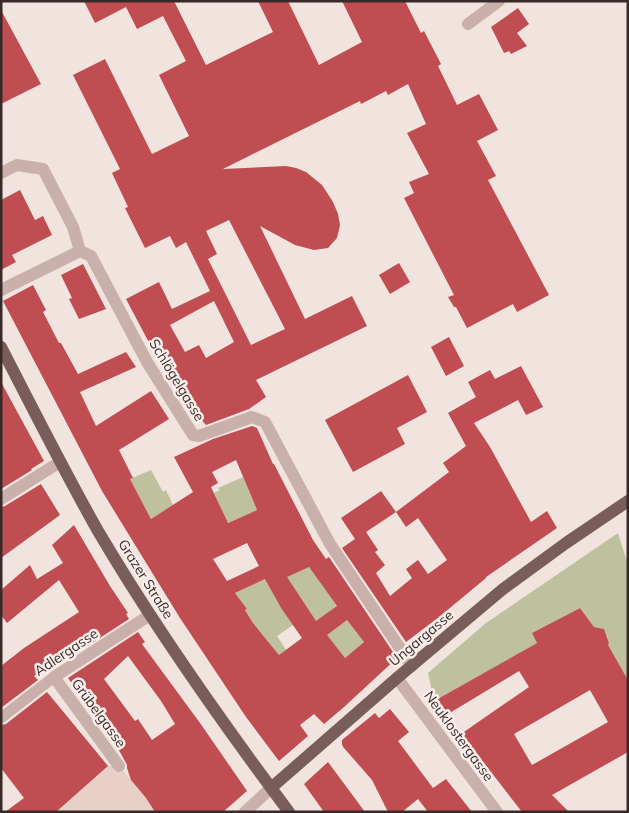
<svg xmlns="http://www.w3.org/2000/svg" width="629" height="813" font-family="Mulish,sans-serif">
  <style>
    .green { fill: #bec09e }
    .plaza { fill: #e8d0c6 }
    .building { fill: #c04d51; fill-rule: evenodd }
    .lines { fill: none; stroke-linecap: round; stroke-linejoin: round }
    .pedestrian { stroke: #c9b0aa; stroke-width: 11 }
    .minor { stroke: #c9b0aa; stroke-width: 12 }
    .primary { stroke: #785d5b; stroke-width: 12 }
    .labels { text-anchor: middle; stroke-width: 5; stroke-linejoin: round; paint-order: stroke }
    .street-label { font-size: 14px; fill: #372a29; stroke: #f9eeea }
  </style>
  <rect width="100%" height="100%" fill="#f1e3de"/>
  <path class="green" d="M 151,470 L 163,492 L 166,490 L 173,505 L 151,519 L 130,479 Z
    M 243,477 L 257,510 L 223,525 L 221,508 L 214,493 L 220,490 L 218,488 Z
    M 618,533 L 628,565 L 628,680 L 612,652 L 606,652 L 609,642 L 604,629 L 594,627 L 580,608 L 532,633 L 537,643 L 434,701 L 428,673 L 486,623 Z
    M 309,567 L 337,606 L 333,610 L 343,623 L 347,620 L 364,642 L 345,658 L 318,625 L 273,594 L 281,608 L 293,625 L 277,636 L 286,650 L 266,665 L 275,650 L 253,623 L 245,610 L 247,609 L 235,593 L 265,579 Z"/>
  <path class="plaza" d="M 108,766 L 119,766 L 146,798 L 155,812 L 56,812 Z"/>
  <path class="building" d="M 84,1 L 174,1 L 206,65 L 273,32 L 258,1 L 288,1 L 319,65 L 362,42 L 342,1 L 405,1 L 421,33 L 424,31 L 441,64 L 438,66 L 457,105 L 479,94 L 498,130 L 477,141 L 496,176 L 488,180 L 549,295 L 517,312 L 513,304 L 467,328 L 456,307 L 454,307 L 448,297 L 454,295 L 404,198 L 414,193 L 409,182 L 429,174 L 407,133 L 426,124 L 408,84 L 388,95 L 386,91 L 361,104 L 360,101 L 223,169 L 286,166 L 296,168 L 306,172 L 322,185 L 333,202 L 338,214 L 340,225 L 337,238 L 328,248 L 314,250 L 295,245 L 260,226 L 305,319 L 352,296 L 367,326 L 256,380 L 266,397 L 249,409 L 206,425 L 190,407 L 154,352 L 126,299 L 159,282 L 172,309 L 210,291 L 186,242 L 176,248 L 170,236 L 145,248 L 125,208 L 128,207 L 112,173 L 120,169 L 73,75 L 105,59 L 152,154 L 189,136 L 159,75 L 186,61 L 163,16 L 137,29 L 126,7 L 95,23 ZM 229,220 L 285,329 L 251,345 L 208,259 L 217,254 L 206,231 ZM 214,301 L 234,342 L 206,358 L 199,345 L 185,352 L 170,325 Z
    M 518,8 L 529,24 L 517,33 L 527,46 L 511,54 L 509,51 L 504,53 L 491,27 Z
    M 1,10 L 41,84 L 1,104 Z
    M 20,190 L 35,220 L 43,216 L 52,235 L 12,255 L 16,262 L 1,270 L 1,200 Z
    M 399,263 L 410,282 L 390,294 L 379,275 Z
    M 83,264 L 106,309 L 79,319 L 69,299 L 72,298 L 61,275 Z
    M 33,285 L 46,310 L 43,312 L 59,343 L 61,343 L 78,374 L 126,352 L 136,367 L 80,392 L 96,426 L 151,391 L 169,419 L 119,450 L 133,478 L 130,479 L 151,519 L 193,492 L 174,457 L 213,439 L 252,426 L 257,428 L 273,464 L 274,464 L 313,540 L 326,559 L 329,557 L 397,658 L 344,707 L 324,724 L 314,714 L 300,725 L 308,736 L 279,761 L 246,717 L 180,618 L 102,491 L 3,301 ZM 236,460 L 257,510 L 228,523 L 211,487 L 218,483 L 212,472 ZM 247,543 L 259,566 L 227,581 L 213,559 ZM 309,567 L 337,606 L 316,621 L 287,577 ZM 265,579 L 281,608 L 302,638 L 279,655 L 253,623 L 245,610 L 247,609 L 235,593 ZM 347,620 L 364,642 L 345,658 L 327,635 Z
    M 449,337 L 464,366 L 446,376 L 431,347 Z
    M 521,366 L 543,407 L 526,415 L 518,400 L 474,423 L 490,447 L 531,522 L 547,511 L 557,528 L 486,577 L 486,578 L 439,617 L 406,642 L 342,548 L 355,539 L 341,518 L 381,491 L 396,512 L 449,472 L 443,463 L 466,446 L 448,413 L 476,397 L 468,382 L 490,370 L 495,379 ZM 396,512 L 406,527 L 418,518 L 447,560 L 428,574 L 418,560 L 406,569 L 412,578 L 390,596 L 376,573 L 385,565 L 375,552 L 378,550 L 366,532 Z
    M 408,375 L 427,412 L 397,428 L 405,444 L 353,472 L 325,420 Z
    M 1,382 L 44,461 L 31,469 L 32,470 L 1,489 Z
    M 41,484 L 60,515 L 1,558 L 1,507 L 5,506 Z
    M 74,525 L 110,586 L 128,613 L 126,614 L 129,619 L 58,665 L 56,661 L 34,676 L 38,680 L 1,708 L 1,666 L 24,648 L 79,612 L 59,580 L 7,623 L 1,615 L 1,590 L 30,565 L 37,579 L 63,563 L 52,545 Z
    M 580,608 L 594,627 L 604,629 L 609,643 L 608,645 L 628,680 L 628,752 L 552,795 L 569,812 L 522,812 L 474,750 L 470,753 L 458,736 L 529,687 L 519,671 L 443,717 L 434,701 L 537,643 L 532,633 ZM 590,690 L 608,722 L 532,765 L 514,734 Z
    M 138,632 L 145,642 L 142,644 L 200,723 L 247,791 L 223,812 L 155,812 L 146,798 L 131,780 L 127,768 L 127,765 L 120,752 L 68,678 ZM 128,656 L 161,701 L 175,724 L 152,740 L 138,719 L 135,721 L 104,679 Z
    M 47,692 L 108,766 L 56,812 L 5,812 L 24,798 L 1,768 L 1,725 L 6,724 Z
    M 390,709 L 409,732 L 398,741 L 433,788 L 446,779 L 472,812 L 428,812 L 418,799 L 402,812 L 388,812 L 372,780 L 344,748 L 342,745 L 342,740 L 375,713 L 379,718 Z
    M 328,762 L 365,812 L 324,812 L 304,784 Z"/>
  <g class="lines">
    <path class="pedestrian" d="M 1,718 L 54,677"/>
    <path class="minor" d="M 468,24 L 499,1
      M 1,173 L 17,165 L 43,169 L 73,227 L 80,251 L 91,256 L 147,362 L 193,435 L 199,436 L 252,417 L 265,422 L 330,544 L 412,666
      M 1,290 L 80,251
      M 1,499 L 60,462
      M 397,678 L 497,812
      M 119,766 L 54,677 L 150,615
      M 245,812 L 271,788"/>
    <path class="primary" d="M 1,347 C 33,409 64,471 98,531 C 155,628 221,721 289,812
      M 271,788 L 397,678 L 503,589 L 566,543 L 628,501"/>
  </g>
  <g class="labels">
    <g class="street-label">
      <text transform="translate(177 380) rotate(59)" y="5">Schlögelgasse</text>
      <text transform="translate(146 579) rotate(58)" y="5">Grazer Straße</text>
      <text transform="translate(421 638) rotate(-40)" y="5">Ungargasse</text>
      <text transform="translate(66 652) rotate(-34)" y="5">Adlergasse</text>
      <text transform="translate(99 713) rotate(54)" y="5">Grübelgasse</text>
      <text transform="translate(459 736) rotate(54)" y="5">Neuklostergasse</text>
    </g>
  </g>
  <rect width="629" height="813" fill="none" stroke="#372a29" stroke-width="5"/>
</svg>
